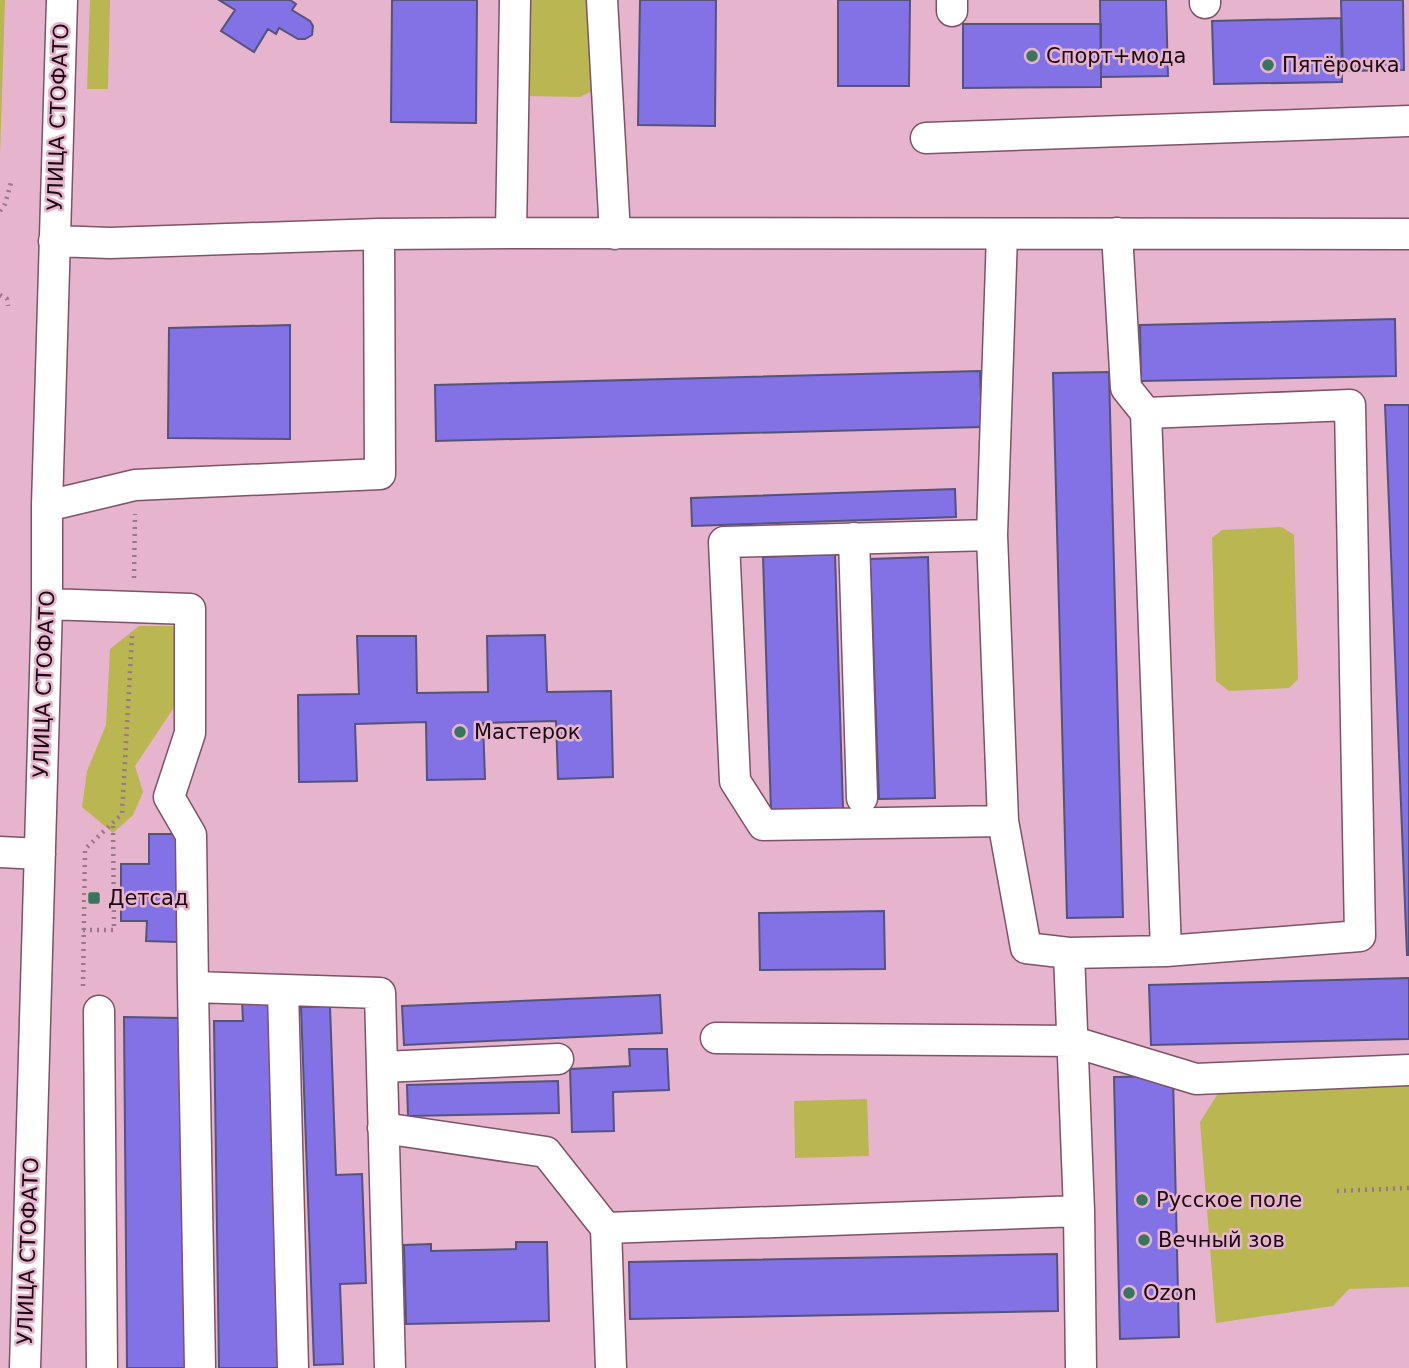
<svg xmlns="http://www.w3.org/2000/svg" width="1409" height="1368" font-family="'DejaVu Sans',sans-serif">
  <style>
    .green { fill: #bab752 }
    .building { fill: #8372e5; stroke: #55527b; stroke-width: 2 }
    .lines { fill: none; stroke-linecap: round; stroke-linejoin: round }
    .minor-casing { stroke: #7e5269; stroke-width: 33 }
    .path { stroke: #9b7588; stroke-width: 4.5; stroke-dasharray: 2 5; stroke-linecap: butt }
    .minor { stroke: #fff; stroke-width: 30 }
    .poi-dot { fill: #39745e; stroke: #e6b4cd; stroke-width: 2.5 }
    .labels { text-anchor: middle; stroke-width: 5; stroke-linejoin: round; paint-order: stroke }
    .poi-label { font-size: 21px; fill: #1b0a13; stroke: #e6b4cd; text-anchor: start }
    .street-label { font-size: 21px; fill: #1b0a13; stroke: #e6b4cd }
  </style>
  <rect width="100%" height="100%" fill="#e6b4cd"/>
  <path class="green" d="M 0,0 L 5,0 L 0,156 Z
    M 90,0 L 110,0 L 108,89 L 87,89 Z
    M 523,0 L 596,0 L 596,89 L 580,97 L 525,96 Z
    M 1282,527 L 1294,535 L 1298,679 L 1289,688 L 1229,691 L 1216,681 L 1212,538 L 1222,530 Z
    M 139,626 L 173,626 L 177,656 L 177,703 L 135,766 L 143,792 L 133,815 L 113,833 L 82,807 L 87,771 L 106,725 L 110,649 Z
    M 1409,1081 L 1409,1287 L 1349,1289 L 1333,1306 L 1216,1323 L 1200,1122 L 1220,1090 Z
    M 867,1099 L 869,1156 L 795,1158 L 794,1101 Z"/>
  <path class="building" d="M 219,0 L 290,0 L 296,4 L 292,10 L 310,21 L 313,26 L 312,35 L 305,39 L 298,39 L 279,28 L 276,34 L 268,29 L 254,52 L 221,31 L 235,10 Z
    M 392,0 L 477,0 L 476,123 L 391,122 Z
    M 640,0 L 716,0 L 715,126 L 638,125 Z
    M 838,0 L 910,0 L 909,86 L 838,86 Z
    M 1100,0 L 1166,0 L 1168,76 L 1101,77 Z
    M 1341,0 L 1403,0 L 1404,70 L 1343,71 Z
    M 1341,18 L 1342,82 L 1214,84 L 1212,21 Z
    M 963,24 L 1101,24 L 1101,87 L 963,88 Z
    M 1395,319 L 1396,376 L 1141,381 L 1140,325 Z
    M 290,325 L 290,439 L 168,438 L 169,328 Z
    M 980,371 L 982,427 L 436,441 L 435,385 Z
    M 1109,372 L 1123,917 L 1067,918 L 1053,373 Z
    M 1385,405 L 1409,405 L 1409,955 L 1407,955 Z
    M 955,489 L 956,517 L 692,526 L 691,498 Z
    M 835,554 L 843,809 L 771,811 L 763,557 Z
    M 928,557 L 935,798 L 879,799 L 870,559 Z
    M 545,635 L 547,692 L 611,691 L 613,777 L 558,779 L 556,721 L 483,723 L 485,779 L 427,780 L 426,722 L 355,724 L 357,781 L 299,782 L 298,695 L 359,694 L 357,636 L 416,636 L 417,693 L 488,692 L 487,636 Z
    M 149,834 L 178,834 L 177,942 L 146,941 L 147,921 L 121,921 L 121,864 L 149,864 Z
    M 884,911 L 885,969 L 760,970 L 759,913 Z
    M 1409,978 L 1409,1039 L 1151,1045 L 1149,985 Z
    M 660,995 L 662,1033 L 404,1045 L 402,1006 Z
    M 242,1000 L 271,1000 L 282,1368 L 219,1368 L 214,1021 L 243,1021 Z
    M 330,1006 L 336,1175 L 362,1174 L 366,1283 L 340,1284 L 343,1364 L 314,1365 L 301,1007 Z
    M 124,1017 L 180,1018 L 190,1368 L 127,1368 Z
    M 629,1049 L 667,1049 L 669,1090 L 613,1092 L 614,1131 L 572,1132 L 570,1069 L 630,1066 Z
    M 1173,1076 L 1179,1337 L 1120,1339 L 1114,1077 Z
    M 558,1081 L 559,1113 L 408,1116 L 407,1085 Z
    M 516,1242 L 547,1242 L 549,1321 L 406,1324 L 404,1245 L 431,1244 L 431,1251 L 516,1249 Z
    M 1057,1254 L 1058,1311 L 630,1319 L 629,1262 Z"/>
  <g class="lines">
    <g class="minor-casing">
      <path id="minor" d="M 602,0 L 615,234
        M 952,0 L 952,11
        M 1205,0 L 1205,3
        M 926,138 L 1409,121
        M 511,233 L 515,0
        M 54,241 L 110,243 L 379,234 L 511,233 L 1409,234
        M 1146,413 L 1350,405 L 1360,936 L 1166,951
        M 47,506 L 135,485 L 380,474 L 379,234
        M 992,535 L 724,542 L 735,781 L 763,825 L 1003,821
        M 854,538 L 862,798
        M 47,604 L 190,609 L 190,733 L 169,797 L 191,835 L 193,987 L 380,993 L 390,1368
        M 0,852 L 40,854
        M 1069,953 L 1166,951 L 1146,413 L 1126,388 L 1117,233
        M 193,987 L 200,1368
        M 283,990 L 293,1368
        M 99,1011 L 102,1368
        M 716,1038 L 1071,1041 L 1196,1079 L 1409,1070
        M 383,1067 L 558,1059
        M 383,1128 L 546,1152 L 606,1228 L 1079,1211 L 1069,953 L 1026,948 L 1003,821 L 992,535 L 1002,234
        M 1079,1211 L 1081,1368
        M 606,1228 L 611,1368
        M 25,1368 L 47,604 L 47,506 L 62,0"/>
    </g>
    <path class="path" d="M 0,211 L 5,204 L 12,179
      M 0,295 L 7,299 L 8,306
      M 134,578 L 135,514
      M 83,930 L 114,930 L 113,824
      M 83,986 L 85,849 L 122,814 L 132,636
      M 1337,1191 L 1409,1188"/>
    <use href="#minor" class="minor"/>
  </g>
  <g class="poi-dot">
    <circle cx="1032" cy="56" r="7"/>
    <circle cx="1268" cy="65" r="7"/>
    <circle cx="460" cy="732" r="7"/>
    <rect x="87" y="891" width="14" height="14" rx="3.5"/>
    <circle cx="1142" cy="1200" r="7"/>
    <circle cx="1144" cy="1240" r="7"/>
    <circle cx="1129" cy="1293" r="7"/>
  </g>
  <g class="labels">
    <g class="poi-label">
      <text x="1046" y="63">Спорт+мода</text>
      <text x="1282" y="72">Пятёрочка</text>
      <text x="474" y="739">Мастерок</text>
      <text x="108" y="905">Детсад</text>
      <text x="1156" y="1207">Русское поле</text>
      <text x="1158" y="1247">Вечный зов</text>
      <text x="1143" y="1300">Ozon</text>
    </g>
    <g class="street-label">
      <text transform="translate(58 117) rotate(-88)" y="7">УЛИЦА СТОФАТО</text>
      <text transform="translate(44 684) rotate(-88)" y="7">УЛИЦА СТОФАТО</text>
      <text transform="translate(28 1251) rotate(-88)" y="7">УЛИЦА СТОФАТО</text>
    </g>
  </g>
</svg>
